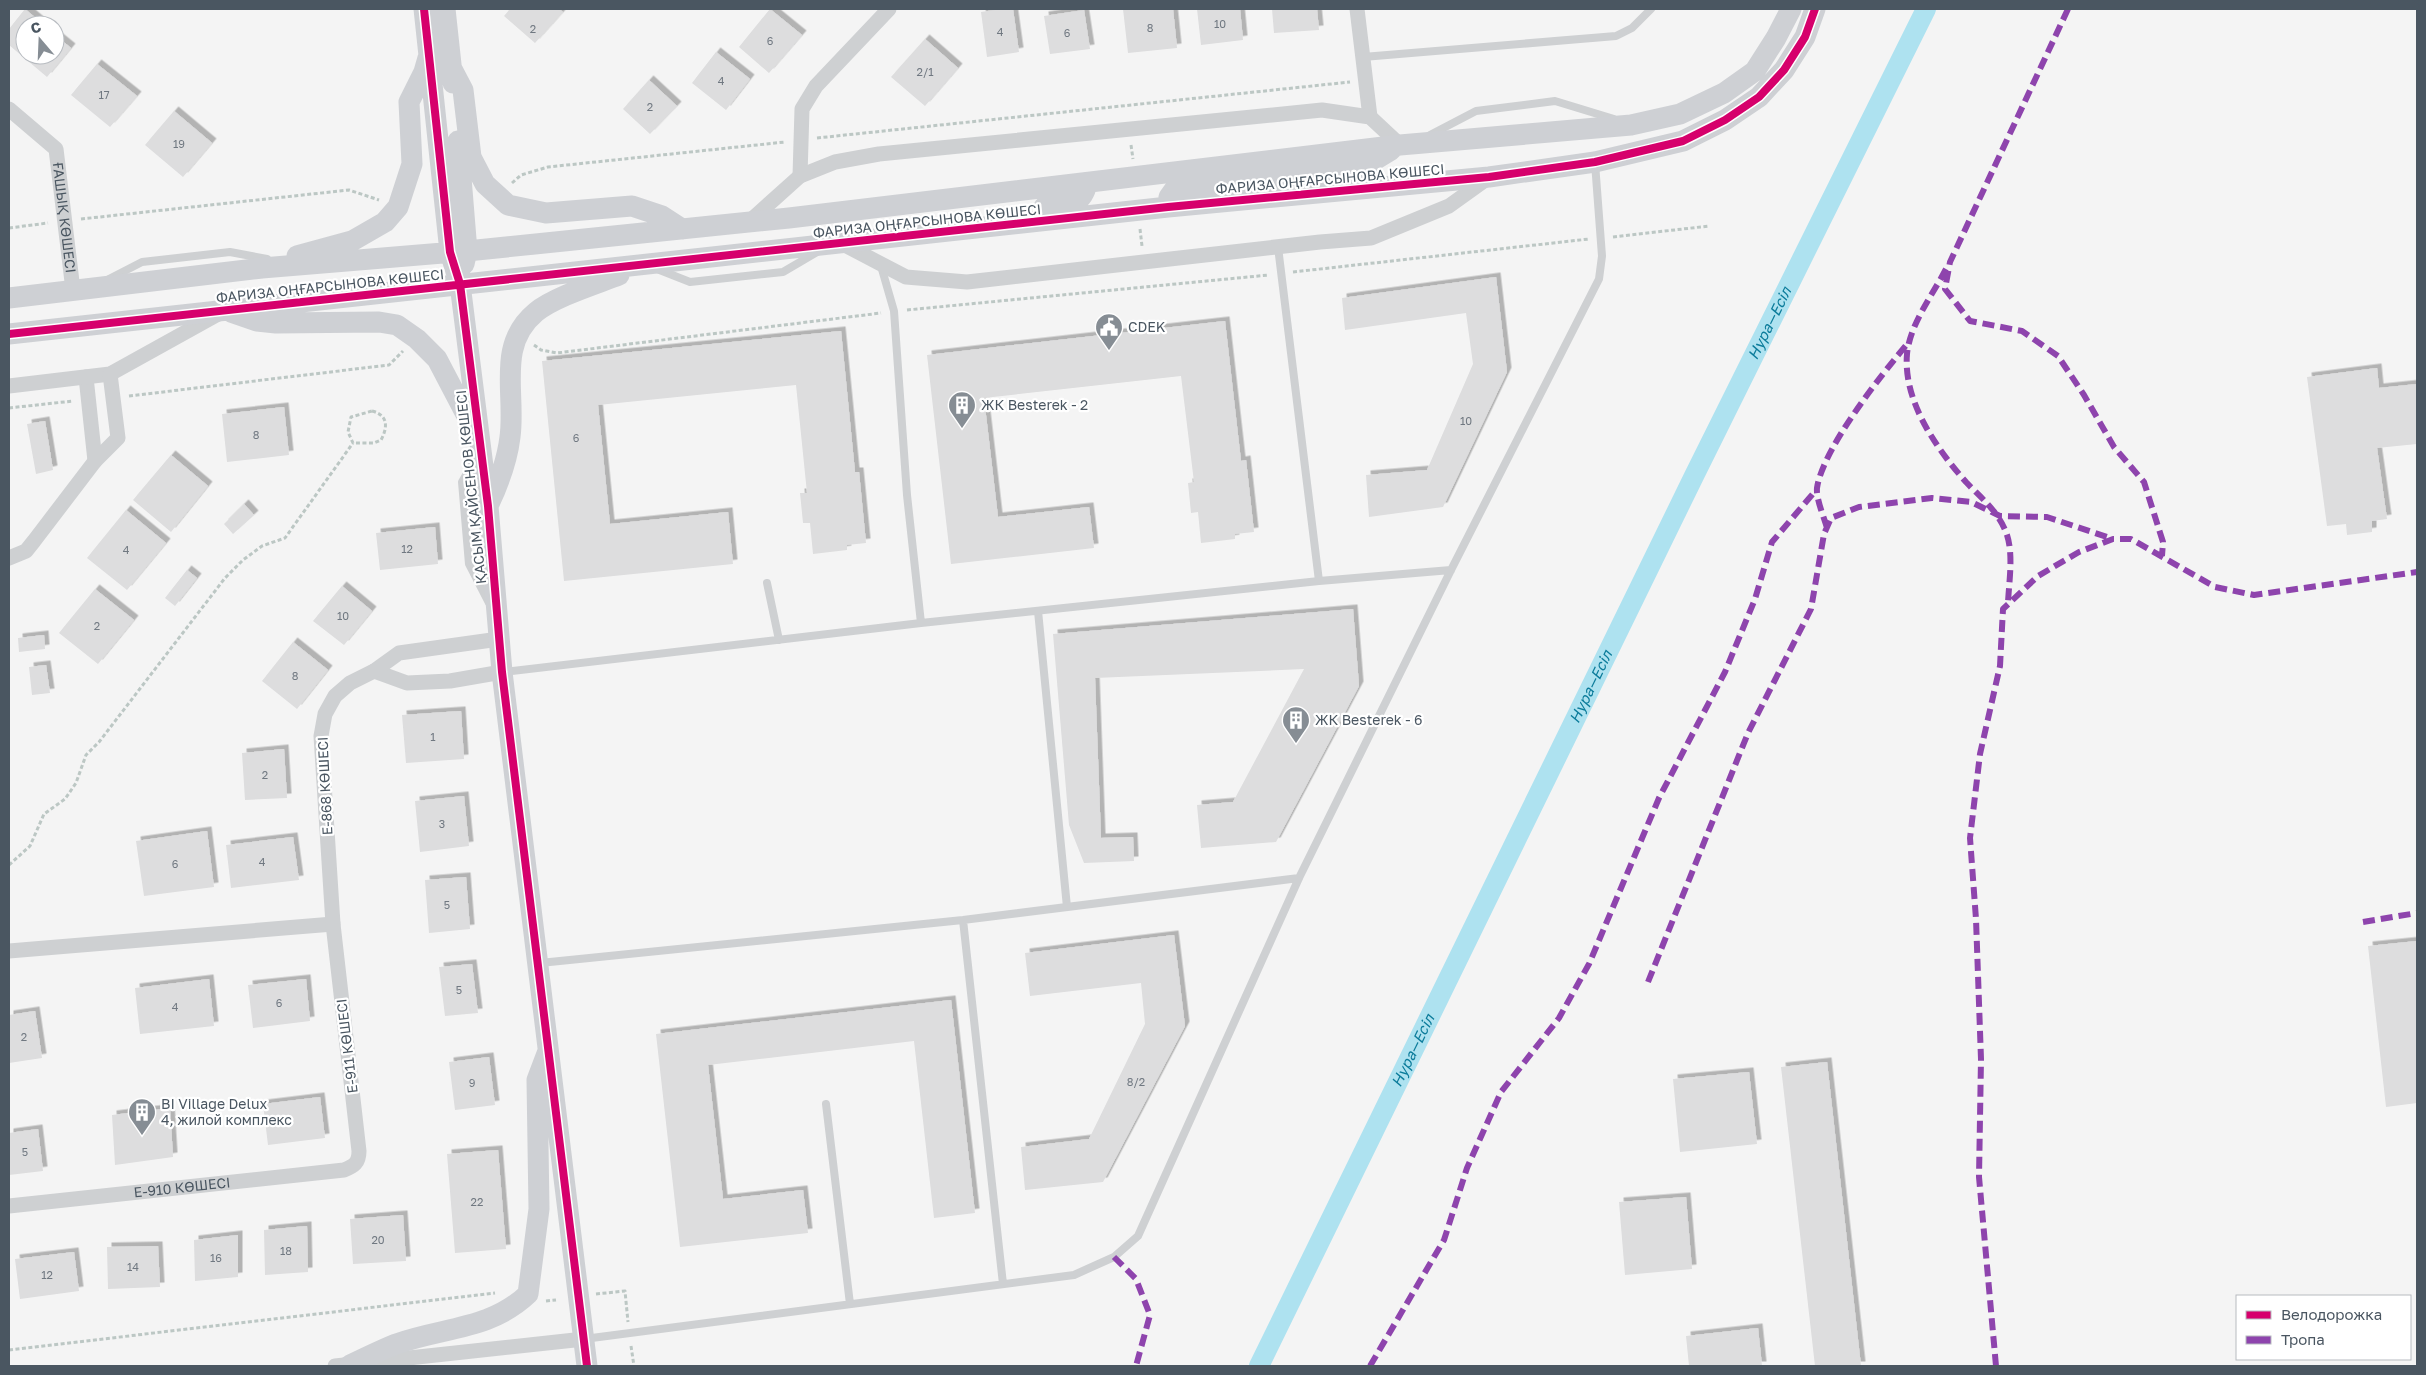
<svg xmlns="http://www.w3.org/2000/svg" width="2426" height="1375" font-family="'Golos Text',sans-serif">
  <style>
    .lines { fill: none; stroke-linecap: round; stroke-linejoin: round }
    .canal { stroke: #aee2f0; stroke-width: 20 }
    .building { fill: #ddddde; filter: url(#shadow) }
    .path { stroke: #bcc7c4; stroke-width: 3; stroke-dasharray: 4 2.5; stroke-linecap: butt }
    .lane { stroke: #ced0d2; stroke-width: 8 }
    .street { stroke: #ced0d2; stroke-width: 15 }
    .secondary { stroke: #ced0d4; stroke-width: 21 }
    .quiet { stroke: #8e44ad; stroke-width: 6; stroke-dasharray: 12 6; stroke-linecap: butt }
    .cycleway-casing { stroke: #fff; stroke-width: 11 }
    .cycleway { stroke: #d6006c; stroke-width: 8 }
    .labels { text-anchor: middle; stroke-width: 4.5; stroke-linejoin: round; paint-order: stroke }
    .number-label { font-size: 11px; fill: #707881 }
    .street-label { font-size: 14px; fill: #4a5661; stroke: #fff }
    .poi-label { font-size: 14px; fill: #4a5661; stroke: #fff; text-anchor: start }
    .water-label { font-size: 15px; font-style: italic; fill: #0c7c9b; stroke: #fff }
  </style>
  <defs>
    <filter id="shadow"><feDropShadow dx="4.5" dy="-4.5" stdDeviation="0" flood-color="#0004"/></filter>
  </defs>
  <rect width="100%" height="100%" fill="#f4f4f4"/>
  <g class="lines">
    <path class="canal" id="s1" d="M 1259,1366 L 1694,476 L 1926,9"/>
  </g>
  <path class="building" d="M 25,9 L 44,25 L 25,25 L 25,55 L 55,55 L 55,35 L 71,48 L 47,77 L 9,45 L 9,29 Z
    M 510,9 L 559,9 L 563,12 L 535,43 L 504,16 Z
    M 770,9 L 802,35 L 769,73 L 739,47 Z
    M 1001,9 L 1013,9 L 1019,52 L 987,57 L 981,12 Z
    M 1123,9 L 1173,9 L 1177,48 L 1128,53 Z
    M 1197,9 L 1240,9 L 1243,40 L 1201,45 Z
    M 1272,9 L 1317,9 L 1319,30 L 1274,33 Z
    M 1084,10 L 1090,49 L 1050,54 L 1044,16 Z
    M 925,39 L 958,68 L 925,106 L 891,77 Z
    M 716,52 L 750,79 L 726,110 L 692,83 Z
    M 97,64 L 137,96 L 110,127 L 71,95 Z
    M 649,80 L 677,106 L 650,134 L 623,109 Z
    M 174,111 L 212,143 L 183,177 L 145,145 Z
    M 1496,277 L 1507,372 L 1443,507 L 1369,517 L 1366,475 L 1427,470 L 1473,364 L 1466,313 L 1345,330 L 1342,298 Z
    M 1225,321 L 1241,461 L 1246,460 L 1254,532 L 1235,534 L 1235,539 L 1201,543 L 1198,512 L 1191,513 L 1188,483 L 1194,482 L 1181,376 L 984,398 L 998,517 L 1089,507 L 1094,548 L 951,564 L 927,355 Z
    M 841,331 L 855,472 L 859,472 L 866,543 L 847,545 L 847,550 L 813,554 L 810,523 L 803,523 L 800,493 L 807,493 L 796,385 L 598,405 L 610,524 L 728,512 L 733,564 L 564,581 L 542,361 Z
    M 2377,368 L 2379,388 L 2417,384 L 2417,444 L 2377,448 L 2387,519 L 2372,521 L 2372,532 L 2347,535 L 2346,524 L 2327,526 L 2307,377 Z
    M 284,407 L 289,455 L 227,462 L 222,414 Z
    M 45,421 L 53,470 L 36,474 L 27,424 Z
    M 171,455 L 208,486 L 171,532 L 133,500 Z
    M 244,504 L 254,515 L 233,534 L 224,524 Z
    M 126,510 L 166,543 L 127,590 L 87,558 Z
    M 435,527 L 438,564 L 380,570 L 376,533 Z
    M 187,570 L 197,578 L 175,606 L 165,598 Z
    M 342,586 L 372,611 L 344,645 L 313,621 Z
    M 95,589 L 134,620 L 98,664 L 59,633 Z
    M 1353,609 L 1359,686 L 1276,842 L 1201,848 L 1197,805 L 1233,802 L 1304,669 L 1095,678 L 1101,838 L 1133,837 L 1134,861 L 1084,863 L 1069,825 L 1053,634 Z
    M 44,635 L 45,649 L 19,652 L 18,638 Z
    M 293,642 L 328,670 L 297,709 L 262,681 Z
    M 46,665 L 50,693 L 32,695 L 29,667 Z
    M 461,711 L 464,759 L 406,763 L 402,715 Z
    M 284,749 L 287,798 L 245,800 L 242,753 Z
    M 464,796 L 469,846 L 420,852 L 415,801 Z
    M 207,831 L 214,887 L 144,896 L 136,841 Z
    M 293,837 L 299,880 L 231,888 L 226,845 Z
    M 466,877 L 470,929 L 429,933 L 425,880 Z
    M 1174,935 L 1185,1026 L 1103,1182 L 1025,1190 L 1021,1147 L 1089,1139 L 1145,1024 L 1141,983 L 1030,996 L 1025,953 Z
    M 2417,941 L 2417,1103 L 2386,1107 L 2368,946 Z
    M 472,964 L 478,1013 L 445,1016 L 439,967 Z
    M 209,979 L 214,1026 L 140,1034 L 135,988 Z
    M 306,979 L 310,1021 L 253,1028 L 248,985 Z
    M 951,1000 L 975,1213 L 934,1218 L 914,1041 L 708,1065 L 723,1199 L 803,1190 L 808,1233 L 680,1247 L 656,1034 Z
    M 35,1011 L 42,1058 L 9,1063 L 9,1015 Z
    M 489,1057 L 495,1105 L 455,1110 L 449,1062 Z
    M 1827,1062 L 1861,1366 L 1815,1366 L 1781,1067 Z
    M 1749,1072 L 1757,1144 L 1680,1152 L 1673,1079 Z
    M 320,1097 L 325,1138 L 268,1145 L 263,1104 Z
    M 170,1108 L 173,1157 L 115,1165 L 112,1115 Z
    M 38,1129 L 43,1171 L 9,1175 L 9,1133 Z
    M 498,1150 L 506,1249 L 455,1253 L 447,1154 Z
    M 1686,1197 L 1692,1269 L 1625,1275 L 1619,1202 Z
    M 403,1215 L 406,1261 L 353,1264 L 350,1219 Z
    M 307,1226 L 308,1272 L 265,1275 L 264,1230 Z
    M 238,1235 L 238,1277 L 195,1281 L 194,1240 Z
    M 158,1246 L 160,1287 L 108,1289 L 107,1247 Z
    M 74,1252 L 79,1291 L 20,1299 L 15,1259 Z
    M 1758,1328 L 1762,1366 L 1689,1366 L 1686,1336 Z"/>
  <g class="lines">
    <path class="path" d="M 817,138 L 1350,82
      M 1131,145 L 1133,159
      M 512,183 L 521,175 L 548,167 L 785,142
      M 81,219 L 349,190 L 379,200
      M 9,228 L 48,223
      M 1140,229 L 1142,246
      M 1613,237 L 1709,226
      M 1293,272 L 1589,239
      M 907,310 L 1269,275
      M 534,345 L 541,350 L 557,353 L 881,313
      M 129,396 L 389,365 L 403,351
      M 9,408 L 73,401
      M 372,411 C 388,415 388,427 381,440 L 374,443 L 353,443 L 348,432 L 351,417 Z
      M 9,865 L 30,846 L 44,814 L 65,799 L 76,783 L 86,755 L 99,742 L 225,578 L 243,560 L 262,546 L 285,538 L 353,443
      M 596,1294 L 625,1291 L 628,1322
      M 546,1301 L 556,1300
      M 631,1346 L 634,1366
      M 9,1350 L 495,1293"/>
    <path class="lane" d="M 1363,57 L 1616,36 L 1632,28 L 1651,9
      M 1430,135 L 1476,111 L 1555,101 L 1614,119
      M 1278,247 L 1319,581
      M 657,269 L 690,282 L 783,272 L 817,252
      M 109,279 L 142,262 L 230,252 L 267,259
      M 477,456 L 462,482 L 469,564 L 489,603
      M 767,583 L 779,640
      M 1038,611 L 1067,907
      M 921,623 L 1319,581 L 1451,570
      M 504,672 L 921,623 L 907,495 L 894,311 L 881,266
      M 963,920 L 1003,1284
      M 540,963 L 963,920 L 1299,878
      M 826,1104 L 850,1304
      M 584,1339 L 1074,1275 L 1114,1257 L 1138,1236 L 1299,878 L 1451,570 L 1599,279 L 1602,256 L 1595,163"/>
    <g class="street">
      <path d="M 1357,9 L 1370,117"/>
      <path id="s2" d="M 9,109 L 56,149 L 73,290"/>
      <path d="M 800,176 L 802,109 L 816,86 L 889,9"/>
      <path d="M 751,220 L 800,176 L 835,162 L 879,154 L 1322,110 L 1370,117 L 1400,145"/>
      <path d="M 841,243 L 906,277 L 967,282 L 1320,242 L 1371,238 L 1449,206 L 1488,178"/>
      <path d="M 86,377 L 95,461"/>
      <path d="M 9,386 L 110,374 L 220,313"/>
      <path d="M 9,558 L 26,551 L 34,541 L 95,461 L 118,438 L 110,374"/>
      <path d="M 374,671 L 407,683 L 450,681 L 502,672"/>
      <path d="M 9,951 L 333,924"/>
      <path id="s3" d="M 9,1206 L 344,1170 C 354,1166 359,1163 359,1151 L 333,924 L 321,736 L 325,714 L 335,696 L 350,683 L 374,671 L 399,653 L 499,639"/>
      <path d="M 335,1366 L 584,1339"/>
    </g>
    <path class="secondary" d="M 424,9 L 450,252 L 460,284 L 488,506 L 502,672 L 587,1366
      M 445,9 L 453,83
      M 452,69 L 463,90 L 471,157 L 485,184 L 508,205 L 546,213 L 632,206 L 662,216 L 682,229
      M 458,141 L 467,251 L 464,264
      M 1044,207 C 1066,204 1082,208 1087,183
      M 1168,207 L 1169,197 L 1174,190 L 1185,187 L 1350,170 L 1363,167 L 1391,150
      M 297,256 L 352,241 L 385,222 L 398,207 L 412,164 L 409,102 L 424,72 L 428,58
      M 9,298 L 262,268 L 467,251 L 789,218 L 1400,145 L 1631,125 L 1680,114 L 1724,93 L 1755,71 L 1776,38 L 1791,9
      M 231,312 L 257,321 L 276,323 L 379,322 L 397,325 L 417,339 L 437,359 L 471,424
      M 9,334 L 1168,207 L 1489,177 L 1595,162 L 1683,141 L 1725,120 L 1759,97 L 1784,70 L 1805,37 L 1815,9
      M 488,506 C 499,483 507,462 510,437 C 516,393 496,345 536,312 C 554,297 596,284 619,275
      M 350,1365 C 365,1358 381,1350 396,1344 C 443,1327 490,1330 528,1294 L 539,1209 L 537,1080 L 548,1051"/>
    <path class="quiet" d="M 2068,9 L 1950,262 L 1945,289 L 1970,321 L 2022,331 L 2058,356 L 2084,395 L 2114,447 L 2144,482 L 2163,542 L 2162,556
      M 1946,269 C 1932,296 1910,324 1907,354 C 1903,401 1936,448 1966,482 C 1981,498 1997,510 2006,532 C 2014,553 2009,581 2008,603
      M 1827,528 C 1824,517 1816,499 1817,488 C 1823,448 1882,374 1908,343
      M 2363,922 L 2417,913
      M 1648,982 L 1748,733 L 1811,609 L 1824,534 L 1831,518 L 1859,507 L 1932,498 L 1971,502 L 2000,516 L 2047,517 L 2113,539
      M 1114,1257 L 1136,1279 L 1150,1315 L 1136,1366
      M 1370,1366 L 1444,1240 L 1467,1168 L 1501,1092 L 1559,1018 L 1589,964 L 1659,798 L 1725,672 L 1755,599 L 1772,542 L 1817,489
      M 1996,1366 L 1979,1177 L 1981,1059 L 1976,919 L 1970,838 L 1980,754 L 2000,666 L 2003,609 L 2038,576 L 2079,552 L 2113,539 L 2131,539 L 2215,587 L 2254,595 L 2417,572"/>
    <g class="cycleway-casing">
      <path id="cycleway" d="M 424,9 L 450,252 L 460,284 L 488,506 L 502,672 L 587,1366
        M 9,334 L 1168,207 L 1489,177 L 1595,162 L 1683,141 L 1725,120 L 1759,97 L 1784,70 L 1805,37 L 1815,9"/>
    </g>
    <use href="#cycleway" class="cycleway"/>
  </g>
  <defs>
    <g id="civic-pin" transform="scale(1.4375)"><path d="M0 17L-7.5 6A9.5 9.5 0 1 1 7.5 6Z" fill="#868d94" stroke="#fff"/><path d="M-.6-6.5H3V-4.5H.6V-3L4-1V1h2V6H-6V1h2V-1L-.6-3ZM-1.2 2.5V6h2.4V2.5Z" fill="#fff"/></g>
    <g id="building-pin" transform="scale(1.4375)"><path d="M0 17L-7.5 6A9.5 9.5 0 1 1 7.5 6Z" fill="#868d94" stroke="#fff"/><path d="M-4-6H4V6H1V3H-1V6H-4ZM-2.5-4.3h1.7v1.8h-1.7ZM.8-4.3h1.7v1.8H.8ZM-2.5-1h1.7V.8h-1.7ZM.8-1h1.7V.8H.8Z" fill="#fff"/></g>
  </defs>
  <g fill-rule="evenodd">
    <use href="#civic-pin" x="1109" y="327"/>
    <use href="#building-pin" x="962" y="405"/>
    <use href="#building-pin" x="1296" y="720"/>
    <use href="#building-pin" x="142" y="1112"/>
  </g>
  <g class="labels">
    <g class="number-label">
      <text x="1220" y="28">10</text>
      <text x="1150" y="32">8</text>
      <text x="533" y="33">2</text>
      <text x="1000" y="36">4</text>
      <text x="1067" y="37">6</text>
      <text x="770" y="45">6</text>
      <text x="925" y="76">2/1</text>
      <text x="721" y="85">4</text>
      <text x="104" y="99">17</text>
      <text x="650" y="111">2</text>
      <text x="179" y="148">19</text>
      <text x="1466" y="425">10</text>
      <text x="256" y="439">8</text>
      <text x="576" y="442">6</text>
      <text x="407" y="553">12</text>
      <text x="126" y="554">4</text>
      <text x="343" y="620">10</text>
      <text x="97" y="630">2</text>
      <text x="295" y="680">8</text>
      <text x="433" y="741">1</text>
      <text x="265" y="779">2</text>
      <text x="442" y="828">3</text>
      <text x="262" y="866">4</text>
      <text x="175" y="868">6</text>
      <text x="447" y="909">5</text>
      <text x="459" y="994">5</text>
      <text x="279" y="1007">6</text>
      <text x="175" y="1011">4</text>
      <text x="24" y="1041">2</text>
      <text x="1136" y="1086">8/2</text>
      <text x="472" y="1087">9</text>
      <text x="25" y="1156">5</text>
      <text x="477" y="1206">22</text>
      <text x="378" y="1244">20</text>
      <text x="286" y="1255">18</text>
      <text x="216" y="1262">16</text>
      <text x="133" y="1271">14</text>
      <text x="47" y="1279">12</text>
    </g>
    <g class="street-label">
      <text transform="translate(1330 179) rotate(-5)" y="5">ФАРИЗА ОҢҒАРСЫНОВА КӨШЕСІ</text>
      <text dy="5" stroke="none"><textPath href="#s2" startOffset="131">ҒАШЫҚ КӨШЕСІ</textPath></text>
      <text transform="translate(927 221) rotate(-6)" y="5">ФАРИЗА ОҢҒАРСЫНОВА КӨШЕСІ</text>
      <text transform="translate(330 286) rotate(-6)" y="5">ФАРИЗА ОҢҒАРСЫНОВА КӨШЕСІ</text>
      <text transform="translate(471 487) rotate(-96)" y="5">ҚАСЫМ ҚАЙСЕНОВ КӨШЕСІ</text>
      <text transform="translate(325 786) rotate(-93)" y="5">Е-868 КӨШЕСІ</text>
      <text transform="translate(347 1046) rotate(-97)" y="5">Е-911 КӨШЕСІ</text>
      <text dy="5" stroke="none"><textPath href="#s3" startOffset="174">Е-910 КӨШЕСІ</textPath></text>
    </g>
    <g class="poi-label">
      <text x="1128" y="332">CDEK</text>
      <text x="981" y="410">ЖК Besterek - 2</text>
      <text x="1315" y="725">ЖК Besterek - 6</text>
      <text x="161" y="1109">BI Village Delux<tspan x="161" dy="16">4, жилой комплекс</tspan></text>
    </g>
    <g class="water-label">
      <text dy="5" stroke="none"><textPath href="#s1" startOffset="1161">Нура—Есіл</textPath></text>
      <text dy="5" stroke="none"><textPath href="#s1" startOffset="756">Нура—Есіл</textPath></text>
      <text dy="5" stroke="none"><textPath href="#s1" startOffset="351">Нура—Есіл</textPath></text>
    </g>
  </g>
  <rect width="2426" height="1375" fill="none" stroke="#4a5661" stroke-width="20"/>
  <rect x="2236" y="1295" width="175" height="65" fill="#ffffff" stroke="#b7bbc0"/>
  <rect x="2246" y="1311" width="25" height="8" fill="#d6006c" stroke="#b7bbc0"/>
  <text x="2281" y="1320" font-size="15" fill="#4a5661">Велодорожка</text>
  <rect x="2246" y="1336" width="25" height="8" fill="#8e44ad" stroke="#b7bbc0"/>
  <text x="2281" y="1345" font-size="15" fill="#4a5661">Тропа</text>
  <g transform="translate(40 40) rotate(341)"><circle r="24" fill="#ffffff" stroke="#b7bbc0"/>
  <path d="M0-4L9 19L0 12L-9 19Z" fill="#868d94"/>
  <text y="-8" font-size="14" font-weight="bold" text-anchor="middle" fill="#4a5661">С</text>
  </g>
</svg>
